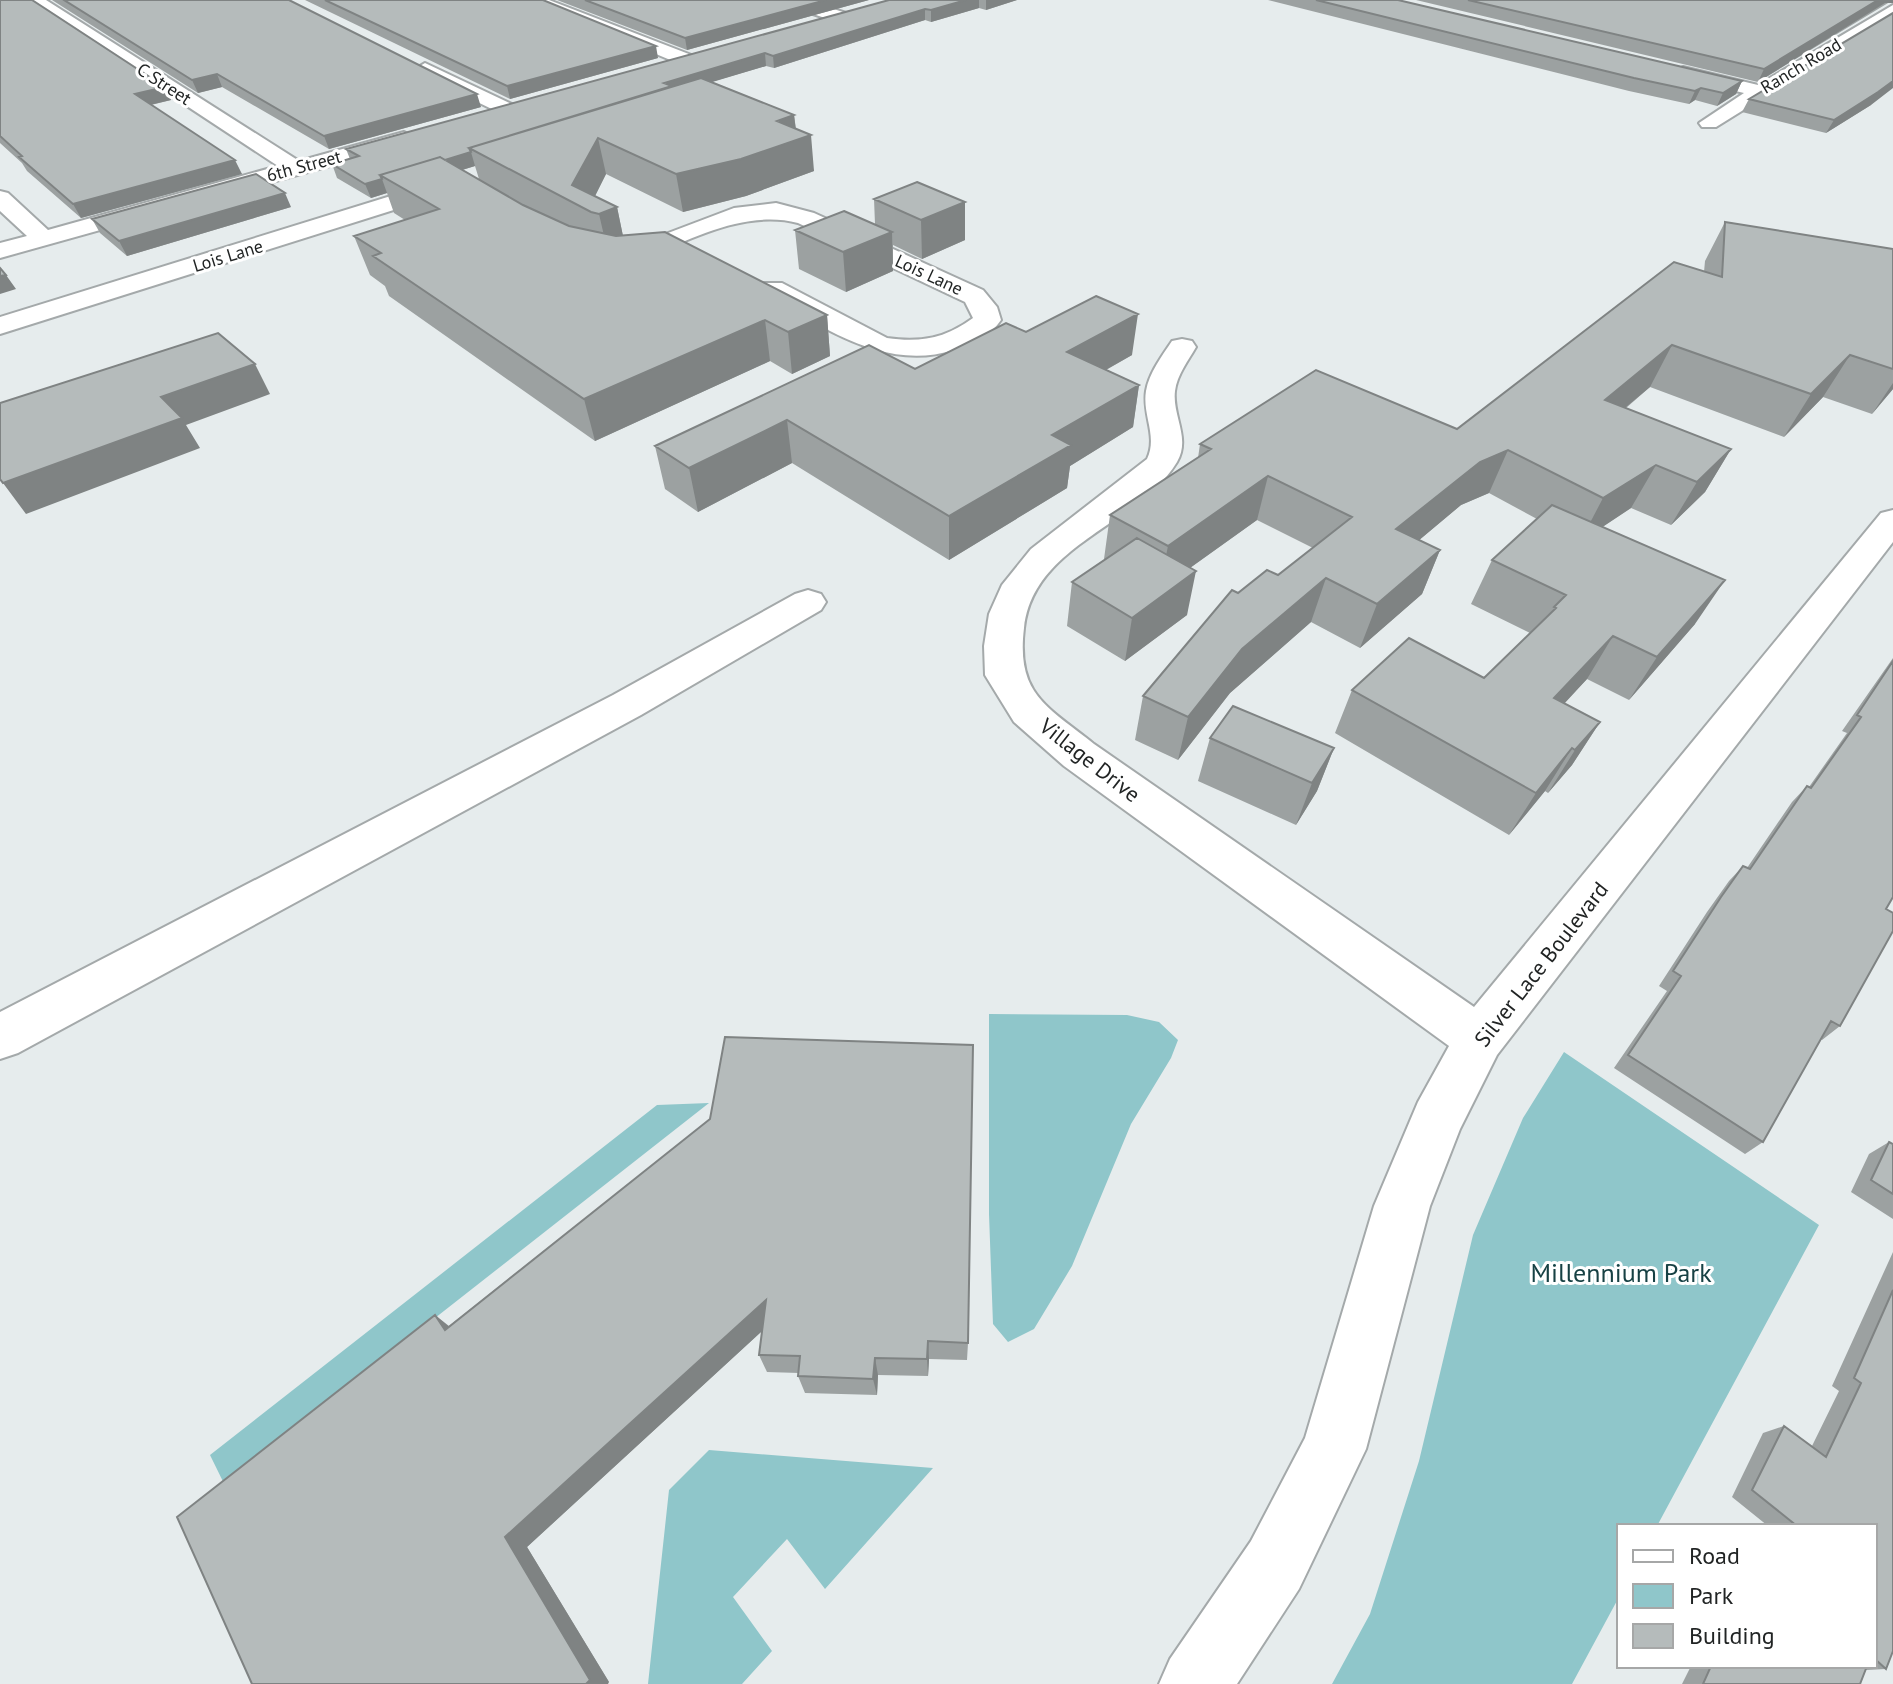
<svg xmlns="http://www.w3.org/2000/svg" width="1893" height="1684" font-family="'PT Sans',sans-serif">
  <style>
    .green { fill: #8fc6ca }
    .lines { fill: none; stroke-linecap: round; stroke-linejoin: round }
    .minor-casing { stroke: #a4a9aa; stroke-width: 4 }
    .minor { fill: #fff; fill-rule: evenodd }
    .wall { fill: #9ca1a1; fill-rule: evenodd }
    .shaded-wall { fill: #7f8383 }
    .building { fill: #b5bbbb; stroke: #7f8383; stroke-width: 2 }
    .labels { text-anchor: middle; stroke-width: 6; stroke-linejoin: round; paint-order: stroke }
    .far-street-label { font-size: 18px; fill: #212424; stroke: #fff }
    .street-label { font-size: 22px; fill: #212424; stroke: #fff }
    .near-park-label { font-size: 26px; fill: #174144; stroke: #fff }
  </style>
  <rect width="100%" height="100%" fill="#e6eced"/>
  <path class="green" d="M 989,1014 L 1127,1015 L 1159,1022 L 1178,1040 L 1171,1058 L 1131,1124 L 1072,1266 L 1034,1329 L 1008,1342 L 993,1324 L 989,1214 Z
    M 1564,1052 L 1819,1225 L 1657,1526 L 1619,1526 L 1619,1597 L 1572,1684 L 1332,1684 L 1370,1614 L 1419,1461 L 1473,1235 L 1523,1118 Z
    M 709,1103 L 277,1442 L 237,1510 L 210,1455 L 657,1105 Z
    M 709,1450 L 933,1468 L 825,1589 L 787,1539 L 733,1597 L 772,1651 L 742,1684 L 648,1684 L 669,1490 Z"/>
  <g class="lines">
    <g class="minor-casing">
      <path id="minor" d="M 26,0 L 46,0 L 299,161 L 404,132 L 415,138 L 412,143 L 0,258 L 0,243 L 27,236 L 0,211 L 0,191 L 8,193 L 48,230 L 278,166 Z
        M 526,0 L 549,0 L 694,56 L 696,60 L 694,64 L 680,64 Z
        M 781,0 L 806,0 L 846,13 L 849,17 L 846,21 L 834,21 L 783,4 Z
        M 1893,5 L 1893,17 L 1716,127 L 1702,127 L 1699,123 L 1744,93 L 1676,77 L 1673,73 L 1683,67 L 1758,85 Z
        M 425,63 L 516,106 L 519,110 L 509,116 L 502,114 L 418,73 L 415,69 Z
        M 449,178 L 457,180 L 460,185 L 457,190 L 0,334 L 0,317 Z
        M 776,203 L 814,213 L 983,290 L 997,307 L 1001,320 C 991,335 971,345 954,350 C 883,372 824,326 764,295 L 760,289 L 764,283 L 782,283 L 887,338 C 921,343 946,338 973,318 L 965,302 L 798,223 C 741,208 680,245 628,265 L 610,265 L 606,260 L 610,255 L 734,208 Z
        M 1182,339 L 1192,341 L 1196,347 C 1188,361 1177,375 1175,391 C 1172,416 1191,438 1177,462 C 1139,525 1033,544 1024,628 C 1016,695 1047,706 1094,744 L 1474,1007 L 1881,513 L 1893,510 L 1893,542 L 1497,1055 L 1460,1129 L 1430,1206 L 1366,1449 L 1299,1589 L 1237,1684 L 1159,1684 L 1170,1659 L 1251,1541 L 1305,1438 L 1374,1206 L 1418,1102 L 1449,1046 L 1064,766 L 1014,722 L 985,675 L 984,646 L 989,614 L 1002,585 L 1031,549 L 1147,459 C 1158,436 1142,415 1146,391 C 1149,373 1162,356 1172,341 Z
        M 808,590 L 821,594 L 826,602 L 821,610 L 641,715 L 18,1053 L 0,1059 L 0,1012 L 613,695 L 795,594 Z"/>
    </g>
    <use href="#minor" class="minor"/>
  </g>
  <path class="wall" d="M 0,0 L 165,87 L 171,100 L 151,105 L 242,174 L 81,218 L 27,171 L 22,163 L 0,143 Z
    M 52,0 L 289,0 L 481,107 L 329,149 L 222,87 L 198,93 Z
    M 305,0 L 543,0 L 658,58 L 510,99 Z
    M 557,0 L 869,0 L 687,50 Z
    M 889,0 L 1017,0 L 986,10 L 979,8 L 931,22 L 925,20 L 774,68 L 766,66 L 711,82 L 794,115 L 796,129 L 814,171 L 746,196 L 683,212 L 606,174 L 595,196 L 617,207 L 623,236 L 827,315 L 830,356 L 792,374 L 770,361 L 595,441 L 389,296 L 385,286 L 370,275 L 354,236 L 405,220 L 394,213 L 387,193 L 371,198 L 337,178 L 332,164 L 350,159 L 346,149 ZM 475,166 L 479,179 L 462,170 Z
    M 1268,0 L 1398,0 L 1742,81 L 1736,94 L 1717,106 L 1695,100 L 1689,104 L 1629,91 Z
    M 1416,0 L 1893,0 L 1758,82 Z
    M 1749,99 L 1871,105 L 1826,133 L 1742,112 Z
    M 917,182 L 965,240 L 922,259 L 893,245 L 893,271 L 846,292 L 799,269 L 795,230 L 875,224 L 874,199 Z
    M 291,207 L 127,256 L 100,233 L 92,219 Z
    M 1725,222 L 1893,249 L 1893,389 L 1872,414 L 1823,397 L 1784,437 L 1650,387 L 1626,408 L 1731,449 L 1705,492 L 1671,525 L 1631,508 L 1602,527 L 1695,624 L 1629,700 L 1587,679 L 1564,703 L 1600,722 L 1572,765 L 1548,793 L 1545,791 L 1509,835 L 1335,733 L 1352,690 L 1484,678 L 1530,633 L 1471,604 L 1492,560 L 1537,519 L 1489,493 L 1461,505 L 1419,540 L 1440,550 L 1422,594 L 1360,648 L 1311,622 L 1230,693 L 1178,760 L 1135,740 L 1143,696 L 1278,575 L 1313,548 L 1257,520 L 1190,568 L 1187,615 L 1125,661 L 1067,626 L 1072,582 L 1105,559 L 1104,559 L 1110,515 L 1198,458 L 1200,444 L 1457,429 L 1704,272 L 1705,261 Z
    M 1026,332 L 1132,355 L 1106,370 L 1139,385 L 1133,427 L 1070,466 L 1067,488 L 949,560 L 792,463 L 698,512 L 665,489 L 655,446 L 915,369 Z
    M 1893,658 L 1893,897 L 1886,909 L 1840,1026 L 1822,1040 L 1821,1039 L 1763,1142 L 1745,1154 L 1614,1068 L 1667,991 L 1659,986 L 1707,912 L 1729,881 L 1743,866 L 1747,868 L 1792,802 L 1807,786 L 1809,787 L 1847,733 L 1842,731 Z
    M 1210,738 L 1334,748 L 1317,791 L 1296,825 L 1198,781 Z
    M 710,1119 L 968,1343 L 967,1360 L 929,1359 L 928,1376 L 878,1375 L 877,1395 L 805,1393 L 798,1376 L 799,1373 L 767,1372 L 759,1355 L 762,1331 L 527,1547 L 609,1682 L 177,1517 L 435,1315 L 449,1326 Z
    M 1889,1142 L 1893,1144 L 1893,1219 L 1851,1192 L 1869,1154 Z
    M 1893,1252 L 1893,1651 L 1886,1669 L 1866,1670 L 1860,1684 L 1682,1684 L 1691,1666 L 1875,1666 L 1875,1526 L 1768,1526 L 1732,1497 L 1763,1433 L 1784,1426 L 1812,1446 L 1839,1391 L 1832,1386 Z"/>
  <path class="shaded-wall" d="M 826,0 L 869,0 L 687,50 L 685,38 Z
    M 966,0 L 979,0 L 979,8 L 931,22 L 931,10 Z
    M 986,0 L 1017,0 L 986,10 Z
    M 1878,0 L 1893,0 L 1893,3 L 1885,3 L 1758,82 L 1764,69 Z
    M 925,9 L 925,20 L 774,68 L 773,56 Z
    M 656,46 L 658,58 L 510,99 L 507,86 Z
    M 765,53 L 766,66 L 679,92 L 664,83 Z
    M 217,74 L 222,87 L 198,93 L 192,80 Z
    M 1742,81 L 1736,94 L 1717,106 L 1723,93 Z
    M 1893,81 L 1893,88 L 1871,105 L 1826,133 L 1834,120 Z
    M 165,87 L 171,100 L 141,107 L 135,94 Z
    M 1701,88 L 1695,100 L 1689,104 L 1695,91 Z
    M 477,94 L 481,107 L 329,149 L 324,136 Z
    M 794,115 L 797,140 L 811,135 L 814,171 L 746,196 L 683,212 L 676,174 L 777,121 Z
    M 598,138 L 606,174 L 588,210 L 572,185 Z
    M 471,152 L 475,166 L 403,188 L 386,178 Z
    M 235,160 L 242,174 L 81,218 L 73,204 Z
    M 382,179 L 387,193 L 371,198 L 365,184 Z
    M 285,193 L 291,207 L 127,256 L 119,241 Z
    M 965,202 L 965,240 L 922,259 L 921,220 Z
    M 617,207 L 625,246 L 608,253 L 599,214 Z
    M 892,232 L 893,271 L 846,292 L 843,252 Z
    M 6,275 L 16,289 L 0,294 L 0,276 Z
    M 1138,314 L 1132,355 L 1063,394 L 1067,352 Z
    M 827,315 L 830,356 L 792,374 L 788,332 Z
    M 765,320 L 770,361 L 595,441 L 584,399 Z
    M 1672,345 L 1650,387 L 1584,442 L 1605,400 Z
    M 1850,355 L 1823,397 L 1784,437 L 1811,394 Z
    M 255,364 L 270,394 L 186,425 L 200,448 L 26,514 L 3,483 L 161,397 Z
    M 1893,383 L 1893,389 L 1872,414 Z
    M 1139,385 L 1133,427 L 1070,466 L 1067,488 L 949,560 L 949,516 L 1052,435 Z
    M 787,420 L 792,463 L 698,512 L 689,468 Z
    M 1731,449 L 1705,492 L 1671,525 L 1697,482 Z
    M 1508,450 L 1489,493 L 1461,505 L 1380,573 L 1396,529 L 1480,462 Z
    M 1656,465 L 1631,508 L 1580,542 L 1603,498 Z
    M 1268,476 L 1257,520 L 1159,590 L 1168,546 Z
    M 1440,550 L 1422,594 L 1360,648 L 1377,604 Z
    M 1196,571 L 1187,615 L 1125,661 L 1132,618 Z
    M 1326,578 L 1311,622 L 1230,693 L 1178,760 L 1188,717 L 1242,649 Z
    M 1725,580 L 1695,624 L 1629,700 L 1657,657 Z
    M 1613,636 L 1587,679 L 1529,742 L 1554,698 Z
    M 1600,722 L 1572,765 L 1548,793 L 1575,750 Z
    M 1334,748 L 1317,791 L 1296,825 L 1312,783 Z
    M 1572,748 L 1545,791 L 1509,835 L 1536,793 Z
    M 766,1300 L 774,1320 L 527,1547 L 609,1682 L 608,1684 L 586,1684 L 505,1537 Z
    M 435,1315 L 458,1334 L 445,1330 Z
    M 928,1341 L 929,1359 L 928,1376 L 927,1359 Z
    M 875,1358 L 878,1375 L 877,1395 L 873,1379 Z"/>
  <path class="building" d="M 0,0 L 32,0 L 165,87 L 135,94 L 235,160 L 73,204 L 19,157 L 22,156 L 0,136 Z
    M 64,0 L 289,0 L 477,94 L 324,136 L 217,74 L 192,80 Z
    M 325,0 L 543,0 L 656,46 L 507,86 Z
    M 585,0 L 826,0 L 685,38 Z
    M 889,0 L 966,0 L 931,10 L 925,9 L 773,56 L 765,53 L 664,83 L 672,86 L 469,148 L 471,152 L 445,160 L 440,157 L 380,175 L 382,179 L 365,184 L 332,164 L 359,156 L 346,149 Z
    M 1316,0 L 1398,0 L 1742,81 L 1723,93 L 1701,88 L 1695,91 L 1634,78 Z
    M 1468,0 L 1878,0 L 1764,69 Z
    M 1893,13 L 1893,81 L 1878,92 L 1834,120 L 1749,99 Z
    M 701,78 L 794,115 L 777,121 L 811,135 L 741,159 L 676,174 L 598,138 L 572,185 L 617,207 L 599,214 L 591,212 L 469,148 Z
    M 440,157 L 523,205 L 569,226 L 616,236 L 665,232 L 827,315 L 788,332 L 765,320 L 584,399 L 373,256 L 381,253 L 354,236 L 439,209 L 380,175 Z
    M 256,174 L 285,193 L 119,241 L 92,219 Z
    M 917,182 L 965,202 L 921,220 L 874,199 Z
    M 844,211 L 892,232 L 843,252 L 795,230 Z
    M 1725,222 L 1893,249 L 1893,369 L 1850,355 L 1811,394 L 1672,345 L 1605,400 L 1731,449 L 1697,482 L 1656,465 L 1603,498 L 1508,450 L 1480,462 L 1396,529 L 1440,550 L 1377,604 L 1326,578 L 1242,649 L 1188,717 L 1143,696 L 1232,590 L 1238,593 L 1267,570 L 1278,575 L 1352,517 L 1268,476 L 1168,546 L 1110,515 L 1211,449 L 1200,444 L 1316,370 L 1457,429 L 1674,262 L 1722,277 Z
    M 0,268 L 6,275 L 0,276 Z
    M 1096,296 L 1138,314 L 1067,352 L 1139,385 L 1052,435 L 1071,445 L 949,516 L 787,420 L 689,468 L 655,446 L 869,345 L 915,369 L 1006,323 L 1026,332 Z
    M 218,333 L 255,364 L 161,397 L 182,418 L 3,483 L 0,479 L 0,403 Z
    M 1552,505 L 1725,580 L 1657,657 L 1613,636 L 1554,698 L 1600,722 L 1575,750 L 1572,748 L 1536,793 L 1352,690 L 1409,638 L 1484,678 L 1556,608 L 1554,607 L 1566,595 L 1492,560 Z
    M 1137,538 L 1196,571 L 1132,618 L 1072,582 Z
    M 1893,661 L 1893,897 L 1886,909 L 1893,913 L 1893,931 L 1840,1026 L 1831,1021 L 1763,1142 L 1628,1055 L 1681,976 L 1673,971 L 1721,897 L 1743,866 L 1750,869 L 1807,786 L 1811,788 L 1861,717 L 1857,715 Z
    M 1233,706 L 1334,748 L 1312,783 L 1210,738 Z
    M 725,1037 L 973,1045 L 968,1343 L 928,1341 L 927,1359 L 875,1358 L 873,1379 L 798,1376 L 800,1356 L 759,1355 L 766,1300 L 505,1537 L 590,1680 L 586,1684 L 252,1684 L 177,1517 L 435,1315 L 445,1330 L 710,1119 Z
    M 1889,1142 L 1893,1144 L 1893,1194 L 1871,1180 Z
    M 1893,1290 L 1893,1651 L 1886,1669 L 1875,1659 L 1875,1526 L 1797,1526 L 1752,1490 L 1784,1426 L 1826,1457 L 1861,1383 L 1854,1378 Z
    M 1711,1666 L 1867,1666 L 1860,1684 L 1703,1684 Z"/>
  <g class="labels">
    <g class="far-street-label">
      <text transform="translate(1801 66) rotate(-31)" y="6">Ranch Road</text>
      <text transform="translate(164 84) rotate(33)" y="6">C Street</text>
      <text transform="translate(304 166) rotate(-15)" y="6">6th Street</text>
      <text transform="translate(228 256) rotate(-17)" y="6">Lois Lane</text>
      <text transform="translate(929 275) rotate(25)" y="6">Lois Lane</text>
    </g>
    <g class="street-label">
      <text transform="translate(1090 760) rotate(38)" y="8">Village Drive</text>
      <text transform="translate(1541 964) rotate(-52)" y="8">Silver Lace Boulevard</text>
    </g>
    <g class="near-park-label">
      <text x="1621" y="1282">Millennium Park</text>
    </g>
  </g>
  <rect x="1617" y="1524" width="260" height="144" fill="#ffffff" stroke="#a6a7a7" stroke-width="2"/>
  <rect x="1633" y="1550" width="40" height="12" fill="#ffffff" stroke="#a6a7a7" stroke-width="2"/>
  <text x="1689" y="1564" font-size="24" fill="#212424">Road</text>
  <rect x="1633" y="1584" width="40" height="24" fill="#8fc6ca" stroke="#a6a7a7" stroke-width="2"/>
  <text x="1689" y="1604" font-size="24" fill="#212424">Park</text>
  <rect x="1633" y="1624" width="40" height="24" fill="#b5bbbb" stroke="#a6a7a7" stroke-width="2"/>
  <text x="1689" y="1644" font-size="24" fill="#212424">Building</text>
</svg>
